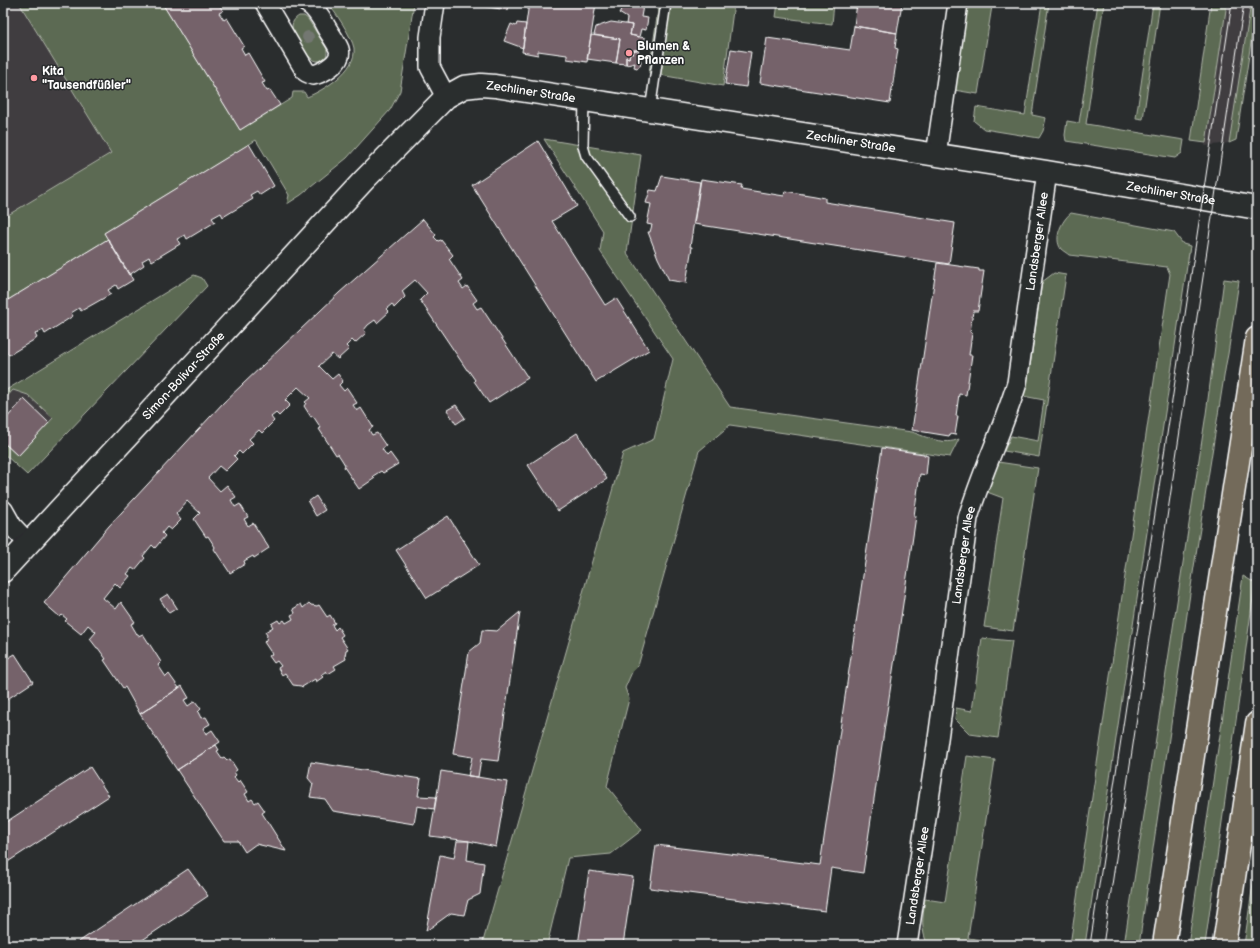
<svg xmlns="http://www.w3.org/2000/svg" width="1260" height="948" font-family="'Balsamiq Sans',sans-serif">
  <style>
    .built { fill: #403d40 }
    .green { fill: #5c6a52; stroke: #aeb4a8 }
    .building { fill: #74626b; stroke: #fff }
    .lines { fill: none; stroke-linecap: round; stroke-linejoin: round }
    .lane-casing { stroke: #fff; stroke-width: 12 }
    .street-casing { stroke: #fff; stroke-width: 22 }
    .secondary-casing { stroke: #fff; stroke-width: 25 }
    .primary-casing { stroke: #fff; stroke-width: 25 }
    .lane { stroke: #2a2d2e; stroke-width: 9 }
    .street { stroke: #2a2d2e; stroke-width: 19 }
    .secondary { stroke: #2a2d2e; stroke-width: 22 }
    .primary { stroke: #736b5a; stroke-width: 22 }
    .tram { stroke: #fff; stroke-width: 1 }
    .tree { fill: #737771 }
    .poi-dot { fill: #ff9aa2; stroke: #2a2d2e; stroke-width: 1.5 }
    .labels { text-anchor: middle; stroke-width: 3; stroke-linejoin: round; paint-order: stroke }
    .poi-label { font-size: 12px; font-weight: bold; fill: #fff; stroke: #2a2d2e; text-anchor: start }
    .street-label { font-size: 12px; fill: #fff; stroke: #2a2d2e }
  </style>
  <rect width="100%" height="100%" fill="#2a2d2e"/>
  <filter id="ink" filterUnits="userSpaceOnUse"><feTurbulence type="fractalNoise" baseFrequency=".025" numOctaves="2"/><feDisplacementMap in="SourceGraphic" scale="8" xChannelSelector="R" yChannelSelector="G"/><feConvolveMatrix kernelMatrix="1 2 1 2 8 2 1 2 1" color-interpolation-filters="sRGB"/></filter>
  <g filter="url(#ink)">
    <path class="built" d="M 3,3 L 19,3 L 111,153 L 3,218 Z
      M 1227,3 L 1251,3 L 1229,143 L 1205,146 Z
      M 13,390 L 28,395 L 54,418 L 18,456 L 3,442 L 3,401 Z"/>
    <path class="green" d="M 19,3 L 162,3 L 240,130 L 292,98 L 293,92 L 304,92 L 307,97 C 324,90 357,70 354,48 C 352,37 335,11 327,3 L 414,3 L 400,91 L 390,110 L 347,158 L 301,195 L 287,204 L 289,195 L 256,140 L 104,233 L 108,239 L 3,303 L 3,218 L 111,153 Z
      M 659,3 L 734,3 L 723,86 L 649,73 Z
      M 778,3 L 834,3 L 832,24 L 776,17 Z
      M 968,3 L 992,6 L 978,94 L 954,90 Z
      M 1042,3 L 1049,3 L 1032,115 L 1046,118 L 1043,131 L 1039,138 L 984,129 L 974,121 L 976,107 L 1025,115 Z
      M 1098,3 L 1104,3 L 1086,124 L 1184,140 L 1182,153 L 1175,158 L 1066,141 L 1065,135 L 1067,121 L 1079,123 Z
      M 1153,3 L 1160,3 L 1143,119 L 1136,118 Z
      M 1211,3 L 1227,3 L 1206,143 L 1191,141 Z
      M 1251,3 L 1257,3 L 1236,140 L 1229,143 Z
      M 299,16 L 304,16 L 308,19 L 327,49 C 327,54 327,58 322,60 C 309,67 298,38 292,28 C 292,22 294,19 299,16 Z
      M 544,139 L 641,155 L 627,253 L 730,407 L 912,432 C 926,437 945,446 959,439 L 950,457 L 730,425 L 699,451 L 638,666 L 632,672 L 625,688 L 629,699 L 607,786 L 642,830 L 611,854 L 568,858 L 547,945 L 482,945 L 623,453 L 654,439 L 673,359 L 600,251 L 603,231 Z
      M 1071,213 L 1174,232 L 1183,244 L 1190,246 L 1085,945 L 1070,945 L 1170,274 L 1167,267 L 1069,255 C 1067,253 1063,251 1061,249 C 1053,238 1062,220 1071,213 Z
      M 1054,273 L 1066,275 L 1039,457 L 1004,451 L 1011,436 L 1038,441 L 1044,400 L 1023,396 L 1029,373 L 1042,282 Z
      M 194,275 L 202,278 L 207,286 L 27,475 L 3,453 L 3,442 L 18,456 L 53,418 L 28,395 L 13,390 L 3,401 L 3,392 Z
      M 1224,279 L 1239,281 L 1228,354 L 1226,364 L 1193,573 L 1139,945 L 1124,945 L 1206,414 Z
      M 998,462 L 1038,468 L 1013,631 L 984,627 L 1003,498 L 987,492 L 991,479 Z
      M 1243,576 L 1255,583 L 1205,945 L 1188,945 L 1222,722 Z
      M 982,638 L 1012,641 L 998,738 L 970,734 L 955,719 L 956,708 L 972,711 Z
      M 967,756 L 995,760 L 968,938 L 983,940 L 980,945 L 928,945 C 920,930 923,916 925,899 L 945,902 Z
      M 1257,856 L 1257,940 L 1256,945 L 1244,945 Z"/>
    <path class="building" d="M 162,3 L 218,3 L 223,11 L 219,13 L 224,20 L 227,18 L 244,46 L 241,48 L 245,55 L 248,53 L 265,82 L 262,83 L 267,91 L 270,90 L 280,105 L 240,130 Z
      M 475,3 L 509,3 L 508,10 L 474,5 Z
      M 529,3 L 596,3 L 587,62 L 567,59 L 567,55 L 538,51 L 538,55 L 522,52 Z
      M 625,3 L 645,3 L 643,6 L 641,17 L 648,18 L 646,30 L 641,29 L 639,37 L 630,35 L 632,25 L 626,24 L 627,18 L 619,13 Z
      M 857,3 L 902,3 L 897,33 L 854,26 Z
      M 611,22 L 632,25 L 630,35 L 645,38 L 643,48 L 639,48 L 638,50 L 634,50 L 633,54 L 630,53 L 629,58 L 626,57 L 626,64 L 616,63 L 620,39 L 594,35 L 596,27 Z
      M 517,23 L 526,24 L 523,48 L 504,41 L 511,24 L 516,26 Z
      M 854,26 L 897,33 L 895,48 L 898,49 L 890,103 L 760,83 L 767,38 L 850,50 Z
      M 591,35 L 620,39 L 616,63 L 587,59 Z
      M 731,49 L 751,52 L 746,87 L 725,84 Z
      M 634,50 L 638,50 L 641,62 L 640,66 L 637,68 L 634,67 L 635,63 L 627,65 L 626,62 L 626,57 L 629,58 L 630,53 L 633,54 Z
      M 538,141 L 577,206 L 552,221 L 605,305 L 616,298 L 649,350 L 596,382 L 472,185 Z
      M 249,144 L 274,186 L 260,195 L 257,191 L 250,195 L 253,199 L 223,217 L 221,213 L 212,218 L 215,222 L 187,239 L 185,235 L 177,239 L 180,244 L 152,261 L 149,257 L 142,261 L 144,265 L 129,275 L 104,233 Z
      M 662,176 L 700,182 L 690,247 L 692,247 L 686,283 L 669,280 L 658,258 L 648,232 L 650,232 L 652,225 L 647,224 L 651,204 L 646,203 L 650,190 L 657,191 Z
      M 701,179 L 742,185 L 741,189 L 784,196 L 785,191 L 815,196 L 825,198 L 825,202 L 955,223 L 949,264 L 694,224 Z
      M 423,219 L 436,235 L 434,237 L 438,241 L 441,240 L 453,255 L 449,259 L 463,280 L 459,283 L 463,289 L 467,286 L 477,300 L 473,303 L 477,309 L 481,307 L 528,378 L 489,403 L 474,381 L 475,380 L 468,370 L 467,370 L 420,300 L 427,293 L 415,280 L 402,291 L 405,297 L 394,308 L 392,304 L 386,309 L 389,312 L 377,323 L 375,320 L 368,325 L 364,330 L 366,333 L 355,343 L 352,340 L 346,346 L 349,349 L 338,359 L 332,354 L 319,366 L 332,379 L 338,374 L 343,381 L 339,385 L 344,391 L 347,388 L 357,403 L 353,405 L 357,411 L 361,408 L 373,427 L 369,430 L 372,435 L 377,433 L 386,446 L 382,449 L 387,456 L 390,453 L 398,464 L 383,473 L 381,471 L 373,476 L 375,478 L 359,489 L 344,467 L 345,465 L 342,460 L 338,454 L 336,455 L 319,429 L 321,428 L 313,416 L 311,417 L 304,406 L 306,403 L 305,402 L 310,398 L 298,387 L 285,400 L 290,405 L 279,416 L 276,413 L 271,417 L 274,421 L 262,433 L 259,430 L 249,439 L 253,443 L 242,454 L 239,451 L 234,456 L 237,459 L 225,471 L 219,466 L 208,478 L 220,491 L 227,485 L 236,497 L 231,500 L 235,507 L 240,504 L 248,517 L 244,519 L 248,526 L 253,523 L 269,548 L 254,558 L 253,556 L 244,561 L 245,564 L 230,573 L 214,549 L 215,547 L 208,536 L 206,537 L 194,519 L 200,513 L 187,501 L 176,514 L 181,520 L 171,530 L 167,527 L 162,533 L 165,536 L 155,548 L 152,545 L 143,556 L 145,558 L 135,570 L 132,568 L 127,574 L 130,576 L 120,588 L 115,583 L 103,598 L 116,609 L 121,602 L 135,622 L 131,624 L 138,636 L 143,634 L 161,662 L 158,665 L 166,677 L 169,674 L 179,688 L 140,714 L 125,687 L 123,688 L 104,660 L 106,659 L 98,648 L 97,648 L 90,639 L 96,632 L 88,625 L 81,634 L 65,621 L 67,619 L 62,615 L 60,617 L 44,603 L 109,526 L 223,403 L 339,293 Z
      M 108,239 L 133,280 L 118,289 L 116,285 L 108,290 L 111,294 L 81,311 L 79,308 L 71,313 L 73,316 L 45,334 L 43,330 L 35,334 L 37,338 L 9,355 L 7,352 L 3,354 L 3,303 Z
      M 937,263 L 979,269 L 979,271 L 984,271 L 978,311 L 973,311 L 970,332 L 972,333 L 969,355 L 972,355 L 966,395 L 959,394 L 956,416 L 958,416 L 955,435 L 950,434 L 949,436 L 912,430 Z
      M 24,399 L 49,423 L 18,456 L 3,442 L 3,422 Z
      M 456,405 L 465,418 L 456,424 L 447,410 Z
      M 577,433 L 607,479 L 558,511 L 528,465 Z
      M 882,448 L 924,454 L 924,455 L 928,456 L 926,475 L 920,474 L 914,516 L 916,516 L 863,873 L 831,868 L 825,911 L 650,888 L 656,845 L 820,865 Z
      M 316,496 L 325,510 L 316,516 L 308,502 Z
      M 448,516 L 479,565 L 427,598 L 396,550 Z
      M 168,594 L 177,608 L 169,613 L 160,599 Z
      M 309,603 L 311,605 L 317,606 L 319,605 L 327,617 L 330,615 L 335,623 L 332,625 L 335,630 L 338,627 L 343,635 L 340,637 L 348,649 L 346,650 L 345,656 L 346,659 L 334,666 L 336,669 L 328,674 L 326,671 L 321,675 L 323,677 L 316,682 L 315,679 L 302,687 L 301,686 L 293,685 L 285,673 L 282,675 L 278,668 L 281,666 L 277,661 L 274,663 L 269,656 L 272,654 L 264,642 L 266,640 L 267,635 L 265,632 L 273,627 L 271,624 L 278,620 L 280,623 L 284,620 L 286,623 L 293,619 L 291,615 L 295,613 L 293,609 L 301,604 L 303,608 Z
      M 520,612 L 498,761 L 481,759 L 478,777 L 468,776 L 472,757 L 453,754 L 469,652 L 480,643 L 482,630 L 497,631 Z
      M 15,654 L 33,682 L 3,702 L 3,661 Z
      M 182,686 L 189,698 L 184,700 L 188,706 L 195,701 L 201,709 L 198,712 L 201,718 L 206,717 L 210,724 L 203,728 L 206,734 L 212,730 L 220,742 L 177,770 L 140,714 Z
      M 216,745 L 219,750 L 217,751 L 222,758 L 224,757 L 227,760 L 230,759 L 237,770 L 234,772 L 236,775 L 234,777 L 238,782 L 240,780 L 248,792 L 245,794 L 249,801 L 252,799 L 255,803 L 258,801 L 265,811 L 262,813 L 286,851 L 256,844 L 245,852 L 238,841 L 224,841 L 177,770 Z
      M 311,762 L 421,779 L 418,796 L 436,797 L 434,809 L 417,806 L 414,824 L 333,811 L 325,799 L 310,797 L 313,784 L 308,778 Z
      M 90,767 L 109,796 L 3,865 L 3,824 Z
      M 441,771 L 507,782 L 496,847 L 469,841 L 430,836 Z
      M 457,841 L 469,841 L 467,860 L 484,863 L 480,894 L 468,900 L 464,915 L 451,913 L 426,931 L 440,855 L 454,858 Z
      M 188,869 L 208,896 L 135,945 L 74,945 Z
      M 589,871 L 633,877 L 623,945 L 578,945 Z"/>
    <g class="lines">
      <g class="lane-casing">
        <path id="lane" d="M 584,100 L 583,146 L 586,156 L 630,217
          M 650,110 L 666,3"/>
      </g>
      <g class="street-casing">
        <g id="street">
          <path d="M 265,3 L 306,72 L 313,75 C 323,73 343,62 339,49 C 336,42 330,34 326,27 C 322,19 315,7 307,3"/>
          <path d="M 435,3 L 430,37 L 430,67 L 446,97"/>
          <path d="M 936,155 L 958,3"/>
          <path d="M 3,510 L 12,526 L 29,544"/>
          <path id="s1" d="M 907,945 L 938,739 L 968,518 C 982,472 1003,429 1017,383 L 1047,172"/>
        </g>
      </g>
      <g class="secondary-casing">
        <g id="secondary">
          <path id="s2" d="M 3,571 L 364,180 L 446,97 L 464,87 L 481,85 L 495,86 L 1047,172 L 1257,208"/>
        </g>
      </g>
      <g class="primary-casing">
        <path id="primary" d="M 1164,945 L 1257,338
          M 1224,945 L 1257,723"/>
      </g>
      <use href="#lane" class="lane"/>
      <use href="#street" class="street"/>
      <use href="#secondary" class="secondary"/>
      <use href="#primary" class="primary"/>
      <path class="tram" d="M 1090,945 L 1232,3
        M 1103,945 L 1244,3"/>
    </g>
    <circle class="tree" cx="308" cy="37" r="6"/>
  </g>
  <g class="poi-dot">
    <circle cx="629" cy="53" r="4"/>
    <circle cx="34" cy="78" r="4"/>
  </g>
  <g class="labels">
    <g class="poi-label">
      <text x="637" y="50">Blumen &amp;<tspan x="637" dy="14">Pflanzen</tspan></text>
      <text x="42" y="75">Kita<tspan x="42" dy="14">"Tausendfüßler"</tspan></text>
    </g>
    <g class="street-label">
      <text dy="4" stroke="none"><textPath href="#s2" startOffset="737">Zechliner Straße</textPath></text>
      <text dy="4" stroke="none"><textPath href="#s2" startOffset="1061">Zechliner Straße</textPath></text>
      <text dy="4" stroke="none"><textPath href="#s2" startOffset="1385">Zechliner Straße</textPath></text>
      <text dy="4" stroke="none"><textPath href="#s1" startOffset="718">Landsberger Allee</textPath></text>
      <text dy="4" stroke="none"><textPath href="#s2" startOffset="266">Simon-Bolivar-Straße</textPath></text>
      <text dy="4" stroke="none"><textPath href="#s1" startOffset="394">Landsberger Allee</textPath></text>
      <text dy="4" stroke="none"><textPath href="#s1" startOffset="70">Landsberger Allee</textPath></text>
    </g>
  </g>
  <rect width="1260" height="948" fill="none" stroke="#2a2d2e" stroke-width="16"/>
  <rect x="8" y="8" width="1244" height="932" fill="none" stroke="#fff" stroke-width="1.5" filter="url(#ink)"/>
</svg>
